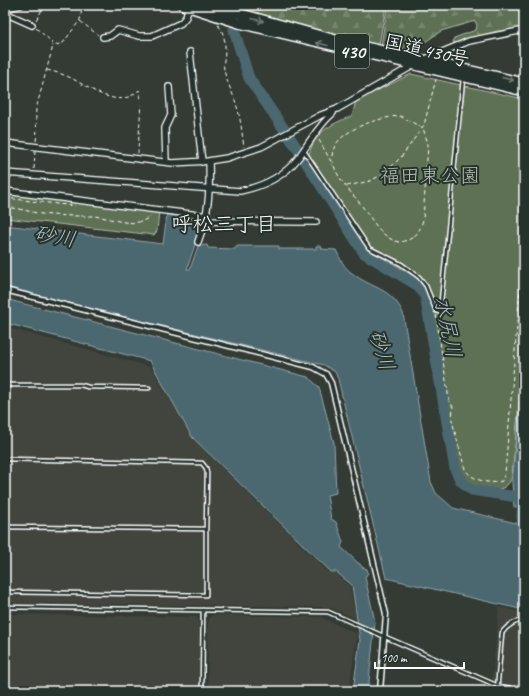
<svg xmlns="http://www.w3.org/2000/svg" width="529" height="696" font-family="Caveat,'Klee One',sans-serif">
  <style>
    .built { fill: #43453d }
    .green { fill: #5f7154; stroke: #afb8aa }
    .forest { fill: url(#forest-firs); stroke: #afb8aa }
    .water { fill: #4b6871; stroke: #93a4aa }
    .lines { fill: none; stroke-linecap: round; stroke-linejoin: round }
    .river { stroke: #4b6871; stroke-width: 11 }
    .service-casing { stroke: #fff; stroke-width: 5.5 }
    .pedestrian-casing { stroke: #fff; stroke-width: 7 }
    .minor-casing { stroke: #fff; stroke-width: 8 }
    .trunk-casing { stroke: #fff; stroke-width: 12 }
    .path { stroke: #fff; stroke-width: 1; stroke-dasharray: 4 3; stroke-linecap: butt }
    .service { stroke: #26332d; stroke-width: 2.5 }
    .pedestrian { stroke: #26332d; stroke-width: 4 }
    .minor { stroke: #26332d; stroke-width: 5.5 }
    .trunk { stroke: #26332d; stroke-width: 9 }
    .oneway { stroke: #727a76 }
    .labels { text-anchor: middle; stroke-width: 4; stroke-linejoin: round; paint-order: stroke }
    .shield { fill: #26332d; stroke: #bec2c0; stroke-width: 1 }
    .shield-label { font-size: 19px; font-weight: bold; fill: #fff }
    .street-label { font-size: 20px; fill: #fff; stroke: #26332d }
    .park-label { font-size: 20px; fill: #b7bfb2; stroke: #26332d }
    .neighbourhood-label { font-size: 21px; fill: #fff; stroke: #26332d }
    .water-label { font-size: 21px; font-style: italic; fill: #aebbbf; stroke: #26332d }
  </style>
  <defs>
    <pattern id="forest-firs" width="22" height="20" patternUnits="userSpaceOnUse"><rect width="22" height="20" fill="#5f7154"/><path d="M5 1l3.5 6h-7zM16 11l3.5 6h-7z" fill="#77866e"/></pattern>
  </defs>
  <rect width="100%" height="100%" fill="#333b34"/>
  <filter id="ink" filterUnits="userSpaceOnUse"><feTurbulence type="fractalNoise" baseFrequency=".025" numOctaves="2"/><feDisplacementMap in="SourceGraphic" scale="8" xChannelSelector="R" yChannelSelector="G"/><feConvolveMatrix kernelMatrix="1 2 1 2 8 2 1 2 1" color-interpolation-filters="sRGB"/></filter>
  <g filter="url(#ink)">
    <path class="built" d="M 5,327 L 151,367 L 192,438 L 329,573 L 335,573 L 350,587 L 356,619 L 329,607 L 5,603 Z
      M 499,607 L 524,613 L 524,691 L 491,691 Z
      M 5,614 L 197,617 L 200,626 L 199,691 L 5,691 Z
      M 213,615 L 320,617 L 357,634 L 349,691 L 208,691 L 208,624 L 210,617 Z"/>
    <path class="green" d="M 411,74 L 524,99 L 524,351 L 512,476 C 508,495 482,492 468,483 C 465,481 462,477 459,474 L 427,293 L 410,274 L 368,250 L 329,194 L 308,158 C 314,132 329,125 352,116 L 356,101 Z
      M 5,193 L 159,211 L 157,231 L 154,235 L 5,218 Z"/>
    <path class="forest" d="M 230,5 L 386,5 L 379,45 L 236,10 Z
      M 389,5 L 524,5 L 524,29 L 497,31 L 456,43 L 453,42 L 454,38 L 476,30 L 477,25 L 475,21 L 441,31 L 412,51 L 381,46 L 387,8 Z"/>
    <path class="water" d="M 167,214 L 201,218 L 203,220 L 187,269 L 190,269 L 198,246 L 207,245 L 208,248 L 235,249 L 237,246 L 279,246 L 279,249 L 316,249 L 316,246 L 321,246 L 322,249 L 336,250 C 340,258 344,268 352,273 C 372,289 391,287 403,313 L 431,482 L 436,493 L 453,508 L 524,525 L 524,610 L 386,578 L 338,379 L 335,372 L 324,365 L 5,288 L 5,225 L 163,244 Z
      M 5,299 L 308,377 L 319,387 L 334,443 L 336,493 L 327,495 L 331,519 L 336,522 L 343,542 L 341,547 L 358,563 L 360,564 L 362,567 L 367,569 L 368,573 L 365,577 L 375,622 L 368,691 L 353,691 L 360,640 L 352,585 L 336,572 L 331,572 L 192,437 L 150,361 L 5,323 Z
      M 524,361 L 524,507 L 514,507 L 512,482 Z"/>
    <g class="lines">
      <path class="river" d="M 234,30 L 249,78 L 299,151 L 364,253 L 417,285 L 425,295 L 455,469 L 461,481 L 472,490 L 523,498 L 522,516 L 524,551"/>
      <g class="service-casing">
        <path id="service" d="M 304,151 L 369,248 L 401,264 L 419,277 L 426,286 L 436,311 L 440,312 L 463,79
          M 5,385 L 81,385 L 88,387 L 149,388
          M 5,459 L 202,463 L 206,468 L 207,473 L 206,529
          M 5,527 L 206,529 L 206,595 L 5,592
          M 5,607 L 328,612 L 498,686 L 510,688 L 513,691
          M 202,691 L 203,610
          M 497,691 L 502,633 C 507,625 515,622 524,619"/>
      </g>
      <g class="pedestrian-casing">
        <path id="pedestrian" d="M 5,290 L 313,367 L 326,374 L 331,383 L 386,614 L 380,691"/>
      </g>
      <g class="minor-casing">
        <path id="minor" d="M 5,9 L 20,5
          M 5,13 L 32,25
          M 103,37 L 110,36 L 118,30 L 139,36 L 152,36 L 181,23 L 186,17 L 189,5
          M 190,52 L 202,162
          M 423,60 L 469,41 L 524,30
          M 5,143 L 172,163 L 208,161 L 227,158 L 261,147 L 321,115 L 337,109 L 414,65
          M 166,162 L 165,128 L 171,115 L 169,87
          M 5,173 L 240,191 C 265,186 289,174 303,151 C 313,137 320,124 333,113
          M 5,191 L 207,216
          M 206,221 L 316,222
          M 198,242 C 209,212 210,193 209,161"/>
      </g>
      <g class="trunk-casing">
        <path id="trunk" d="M 183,5 L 239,23 L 524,91
          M 208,5 L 343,42 L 524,83"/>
      </g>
      <path class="path" d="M 36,20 L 45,5
        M 80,21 L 98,35
        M 218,25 C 226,35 226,48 224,60 C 221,74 234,93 237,107 C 241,120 242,134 244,147
        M 36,28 L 51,41 L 53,46 L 63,43 L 80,20 L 82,9 L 77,5
        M 47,70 C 55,72 63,74 71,78 C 91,88 118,111 139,90 C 143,95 138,142 138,153
        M 400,116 L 423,128 L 428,144 L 423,220 C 419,234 414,240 399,242 C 382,239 372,219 362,206 C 353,194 339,181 334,166 C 321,134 377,117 400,116 Z
        M 319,140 L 333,165
        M 36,141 C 38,130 35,120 36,109 L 53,46
        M 34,169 L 35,152
        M 347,186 L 370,181 L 385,173 L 402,156 L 424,125 L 436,79
        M 5,198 L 75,206
        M 5,208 C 18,207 29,212 42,214 C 58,216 75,216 91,216 C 111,216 133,231 151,216
        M 436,315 L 449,400 L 453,407 L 452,421 L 465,469 C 471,480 490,485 502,481 L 505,473 L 524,240"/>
      <use href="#service" class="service"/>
      <use href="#pedestrian" class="pedestrian"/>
      <use href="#minor" class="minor"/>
      <use href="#trunk" class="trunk"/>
    </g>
    <defs><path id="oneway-shaft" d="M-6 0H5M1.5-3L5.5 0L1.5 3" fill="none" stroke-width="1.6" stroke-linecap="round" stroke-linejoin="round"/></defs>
    <g class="oneway">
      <use href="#oneway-shaft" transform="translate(258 20) rotate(14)"/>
      <use href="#oneway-shaft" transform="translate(322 44) rotate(-166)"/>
      <use href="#oneway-shaft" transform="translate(508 79) rotate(13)"/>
    </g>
  </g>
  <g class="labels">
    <rect class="shield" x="335" y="34" width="34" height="34" rx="3"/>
    <g class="shield-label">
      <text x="352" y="58">430</text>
    </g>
    <g class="street-label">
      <text transform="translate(427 50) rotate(13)" y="7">国道430号</text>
    </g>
    <g class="park-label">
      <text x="430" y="182">福田東公園</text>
    </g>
    <g class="neighbourhood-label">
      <text x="224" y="231">呼松三丁目</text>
    </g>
    <g class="water-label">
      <text transform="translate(55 236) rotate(10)" y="7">砂川</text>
      <text transform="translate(448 327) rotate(78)" y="7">水尻川</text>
      <text transform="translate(382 350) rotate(73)" y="7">砂川</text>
    </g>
  </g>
  <rect width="529" height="696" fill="none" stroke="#26332d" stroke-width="20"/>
  <rect x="10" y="10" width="509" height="676" fill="none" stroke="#fff" stroke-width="1.5" filter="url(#ink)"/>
  <path d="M375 662v6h89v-6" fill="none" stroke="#ffffff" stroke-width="2"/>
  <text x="381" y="662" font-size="12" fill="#ffffff" stroke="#26332d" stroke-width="3" paint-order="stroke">100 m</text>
</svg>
